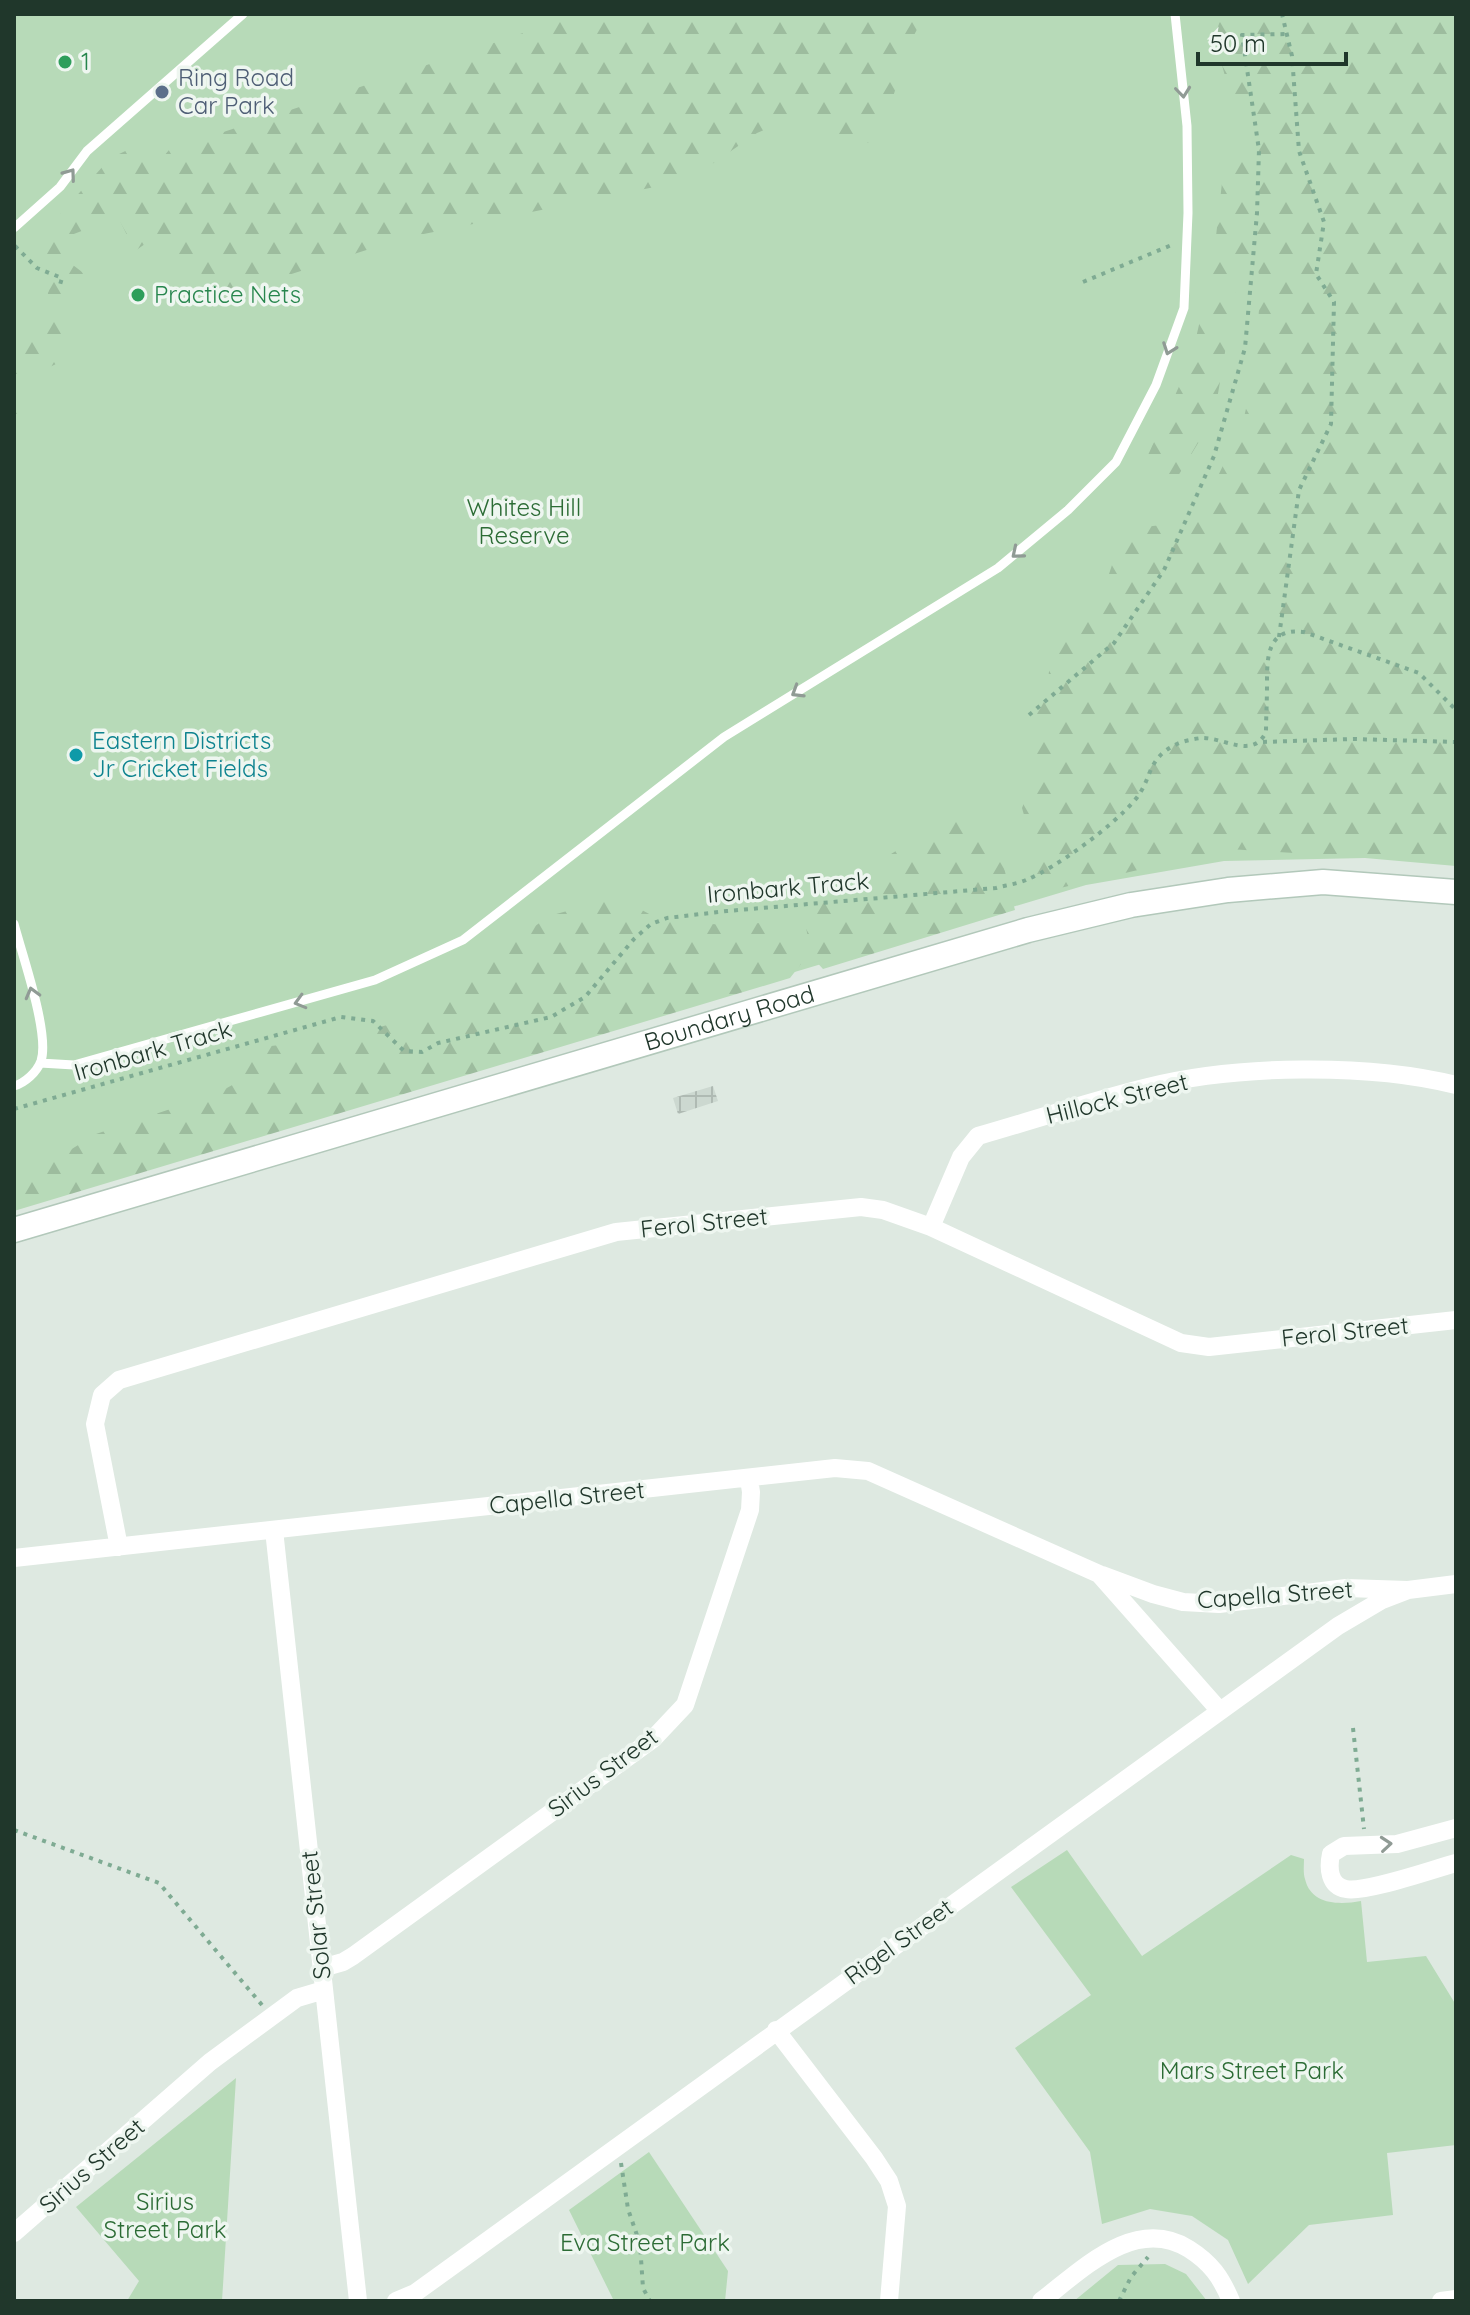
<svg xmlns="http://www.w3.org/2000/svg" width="1470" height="2315" font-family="Quicksand,sans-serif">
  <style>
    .industrial { fill: url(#industrial-grid) }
    .green { fill: #b7dab8 }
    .forest { fill: url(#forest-firs) }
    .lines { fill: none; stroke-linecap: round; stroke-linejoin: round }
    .secondary-casing { stroke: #b2c8ba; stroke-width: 27 }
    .path { stroke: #7fab93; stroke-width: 4; stroke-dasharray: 4 6; stroke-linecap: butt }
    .lane { stroke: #fff; stroke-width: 9 }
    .street { stroke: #fff; stroke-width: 18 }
    .secondary { stroke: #fff; stroke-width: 24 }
    .oneway { stroke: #909b95 }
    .leisure-dot { fill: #2e9e5b; stroke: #eef6f0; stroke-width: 3 }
    .service-dot { fill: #5c6f8a; stroke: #eef6f0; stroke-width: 3 }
    .culture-dot { fill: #0f9aa8; stroke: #eef6f0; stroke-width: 3 }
    .labels { text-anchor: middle; stroke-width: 7; stroke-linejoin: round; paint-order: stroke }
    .leisure-label { font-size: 24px; fill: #27864d; stroke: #eef6f0; text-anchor: start }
    .service-label { font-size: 24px; fill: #4e5e75; stroke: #eef6f0; text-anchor: start }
    .park-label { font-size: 24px; fill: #2c6c35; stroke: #eef6f0 }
    .culture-label { font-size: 24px; fill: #0d838f; stroke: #eef6f0; text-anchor: start }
    .street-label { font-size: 24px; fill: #20372b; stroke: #eef6f0 }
  </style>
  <defs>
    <pattern id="industrial-grid" width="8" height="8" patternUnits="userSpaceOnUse" patternTransform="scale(2)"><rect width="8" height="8" fill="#ccd8d0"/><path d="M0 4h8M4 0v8" fill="none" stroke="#afbab3"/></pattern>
    <pattern id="forest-firs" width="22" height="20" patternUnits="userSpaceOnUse" patternTransform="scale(2)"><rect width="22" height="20" fill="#b7dab8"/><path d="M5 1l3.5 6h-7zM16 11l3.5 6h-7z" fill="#9dbc9e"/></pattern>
  </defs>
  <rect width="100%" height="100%" fill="#dee9e1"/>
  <path class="industrial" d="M 713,1086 L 718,1101 L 678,1114 L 673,1098 Z"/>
  <path class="green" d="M 14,14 L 1456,14 L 1456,866 L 1365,858 L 1224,861 L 1086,885 L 14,1205 Z
    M 1067,1850 L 1142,1956 L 1291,1855 L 1304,1859 C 1304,1865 1303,1873 1305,1879 C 1311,1905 1339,1905 1361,1901 L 1367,1962 L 1426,1956 L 1456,2005 L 1456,2145 L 1387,2153 L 1393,2215 L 1309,2225 L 1248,2284 L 1228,2240 L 1192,2216 L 1150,2209 L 1102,2224 L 1090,2152 L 1015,2048 L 1091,1995 L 1011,1887 Z
    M 236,2078 L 222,2301 L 127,2301 L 139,2281 L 76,2207 Z
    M 649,2152 L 728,2271 L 725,2301 L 614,2301 L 569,2210 Z
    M 1165,2264 L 1186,2274 L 1207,2301 L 1074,2301 L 1118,2265 Z"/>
  <path class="forest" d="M 581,14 L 925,14 L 912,39 L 884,124 L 872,141 L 858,147 L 842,150 L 806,120 L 788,120 L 757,133 L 689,180 L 404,238 L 232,293 L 183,262 L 152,239 L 135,251 L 118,217 L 66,237 L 69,262 L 86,275 L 65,312 L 56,364 C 16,383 17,386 27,428 L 21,435 L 14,439 C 14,421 10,378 16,363 C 26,337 60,291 48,263 L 26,253 L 104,165 L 117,155 L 138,145 L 152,154 L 158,163 L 169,150 Z
    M 1220,14 L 1456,14 L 1456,863 L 1229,849 L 1034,894 L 1032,843 L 1022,808 L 1035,775 L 1030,727 L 1048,680 L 1052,646 L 1101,598 L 1121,538 L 1134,528 L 1181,523 L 1206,501 L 1242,426 L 1257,361 L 1260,278 L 1256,263 L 1241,258 L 1214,417 L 1178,476 L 1164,485 L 1148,480 L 1144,464 L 1191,360 L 1213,263 L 1224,165 L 1247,144 L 1253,130 L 1254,99 L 1238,100 L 1228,87 L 1216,43 Z
    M 962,815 L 978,818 L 1003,864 L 1015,910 L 823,969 L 812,957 L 802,908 L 815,899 L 848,902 L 861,894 L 891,854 L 946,820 Z
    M 618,897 L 662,921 L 728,925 L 775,922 L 801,964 L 790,978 L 14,1211 L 14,1175 L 41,1168 L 96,1134 L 218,1093 L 234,1084 L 262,1047 L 325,1040 L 421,1017 L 483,964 L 549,916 Z"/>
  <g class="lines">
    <g class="secondary-casing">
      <g id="secondary">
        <path id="s1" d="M 14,1230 L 1028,930 L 1131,905 L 1228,890 L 1323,882 L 1456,892"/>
      </g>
    </g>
    <path class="path" d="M 15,246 L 37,268 L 62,278 L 59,288
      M 1083,282 L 1174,244
      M 1279,637 L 1299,490 L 1331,424 L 1334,302 L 1316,274 L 1324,222 L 1299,151 L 1292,56 L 1282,14
      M 1029,715 L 1114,643 L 1164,570 L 1214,456 L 1245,348 L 1257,213 L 1259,150 L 1242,35 L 1287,34
      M 1263,742 L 1353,739 L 1456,742
      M 14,1109 L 341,1017 L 373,1021 L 404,1051 L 422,1052 L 438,1043 L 551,1017 L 585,997 L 634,939 L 651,924 L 667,918 L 727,911 L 996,888 C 1006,885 1017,884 1026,880 C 1056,868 1113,826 1134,801 C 1153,780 1145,759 1177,744 C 1183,741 1194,739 1201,738 C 1224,737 1253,760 1266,732 C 1266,717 1267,702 1267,686 C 1267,659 1266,627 1304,632 L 1419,673 L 1456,710
      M 1353,1728 L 1364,1829
      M 14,1830 L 159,1883 L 262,2005
      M 621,2163 L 628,2209 L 640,2244 L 643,2288 L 650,2301
      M 1119,2301 L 1131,2277 L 1148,2257"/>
    <path class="lane" d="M 14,228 L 60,187 L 87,151 L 243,14
      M 14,924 C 22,954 50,1034 41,1061 C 37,1072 25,1083 14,1086
      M 40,1063 L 74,1065 L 375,980 L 463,940 L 724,737 L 998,568 L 1068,510 L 1116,462 L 1156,385 L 1184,308 L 1188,213 L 1187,126 L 1175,14"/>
    <path class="street" d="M 931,1227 L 961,1157 L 978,1136 C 1034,1120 1091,1101 1148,1087 C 1236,1065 1368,1063 1456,1085
      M 274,1530 L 358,2301
      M 119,1547 L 95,1424 L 102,1395 L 119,1380 L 616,1232 L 861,1207 L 883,1210 L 931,1227 L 1181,1343 L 1209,1347 L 1456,1320
      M 14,1558 L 835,1468 L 868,1471 L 1099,1574 L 1220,1711
      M 1102,1575 L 1153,1594 L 1183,1602 L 1219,1604 L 1346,1588 L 1408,1590 L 1456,1584
      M 1456,1828 L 1397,1844 L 1344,1846 L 1331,1854 C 1328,1868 1329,1886 1346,1889 C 1366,1893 1433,1869 1456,1863
      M 322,1968 L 343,1962 L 353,1956 L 653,1739 L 685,1705 L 750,1510 L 751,1492 L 749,1479
      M 776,2030 L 874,2158 L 889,2181 L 897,2206 L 889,2301
      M 14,2233 L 210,2062 L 297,1998 L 324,1990
      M 396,2301 L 415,2293 L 1338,1626 L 1382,1600 L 1408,1590
      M 1041,2301 C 1082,2270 1135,2215 1189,2249 C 1211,2263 1221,2277 1231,2301
      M 1441,2301 L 1456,2299"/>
    <use href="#secondary" class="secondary"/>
  </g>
  <defs><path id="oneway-chevron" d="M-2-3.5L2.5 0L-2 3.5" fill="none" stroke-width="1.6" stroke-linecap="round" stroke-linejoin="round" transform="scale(2)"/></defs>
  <g class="oneway">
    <use href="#oneway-chevron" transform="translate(1183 92) rotate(84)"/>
    <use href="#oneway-chevron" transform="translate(70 174) rotate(-54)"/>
    <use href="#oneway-chevron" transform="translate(1169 349) rotate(110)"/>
    <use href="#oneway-chevron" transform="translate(1017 553) rotate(140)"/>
    <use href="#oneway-chevron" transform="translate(797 692) rotate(148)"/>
    <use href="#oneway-chevron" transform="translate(32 993) rotate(-105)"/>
    <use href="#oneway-chevron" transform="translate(300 1002) rotate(164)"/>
    <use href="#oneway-chevron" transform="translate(1386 1844) rotate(-5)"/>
  </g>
  <g class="leisure-dot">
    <circle cx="65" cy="62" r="8"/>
    <circle cx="138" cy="295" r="8"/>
  </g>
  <circle class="service-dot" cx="162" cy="92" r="8"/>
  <circle class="culture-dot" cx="76" cy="755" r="8"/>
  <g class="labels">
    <g class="leisure-label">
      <text x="81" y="70">1</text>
      <text x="154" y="303">Practice Nets</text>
    </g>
    <g class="service-label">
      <text x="178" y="86">Ring Road<tspan x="178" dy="28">Car Park</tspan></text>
    </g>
    <g class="park-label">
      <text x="524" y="516">Whites Hill<tspan x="524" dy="28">Reserve</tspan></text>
      <text x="1252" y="2079">Mars Street Park</text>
      <text x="165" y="2210">Sirius<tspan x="165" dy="28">Street Park</tspan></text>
      <text x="645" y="2251">Eva Street Park</text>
    </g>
    <g class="culture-label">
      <text x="92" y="749">Eastern Districts<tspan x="92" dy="28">Jr Cricket Fields</tspan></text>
    </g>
    <g class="street-label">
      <text transform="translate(788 888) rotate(-5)" y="8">Ironbark Track</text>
      <text dy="8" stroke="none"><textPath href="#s1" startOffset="746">Boundary Road</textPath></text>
      <text transform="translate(153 1051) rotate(-16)" y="8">Ironbark Track</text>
      <text transform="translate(1117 1099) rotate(-14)" y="8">Hillock Street</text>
      <text transform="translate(704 1223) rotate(-6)" y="8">Ferol Street</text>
      <text transform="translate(1345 1332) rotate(-6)" y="8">Ferol Street</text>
      <text transform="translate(567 1498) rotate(-6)" y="8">Capella Street</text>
      <text transform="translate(1275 1595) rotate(-4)" y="8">Capella Street</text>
      <text transform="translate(603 1773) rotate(-37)" y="8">Sirius Street</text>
      <text transform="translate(316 1915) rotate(-96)" y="8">Solar Street</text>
      <text transform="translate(899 1942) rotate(-36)" y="8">Rigel Street</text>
      <text transform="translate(92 2166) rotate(-41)" y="8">Sirius Street</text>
    </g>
  </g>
  <rect width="1470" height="2315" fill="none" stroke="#20372b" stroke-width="32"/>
  <path d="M1198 52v12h148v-12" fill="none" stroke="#20372b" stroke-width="4"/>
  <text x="1210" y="52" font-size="24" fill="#20372b" stroke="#eef6f0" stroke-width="6" paint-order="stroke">50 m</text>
</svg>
